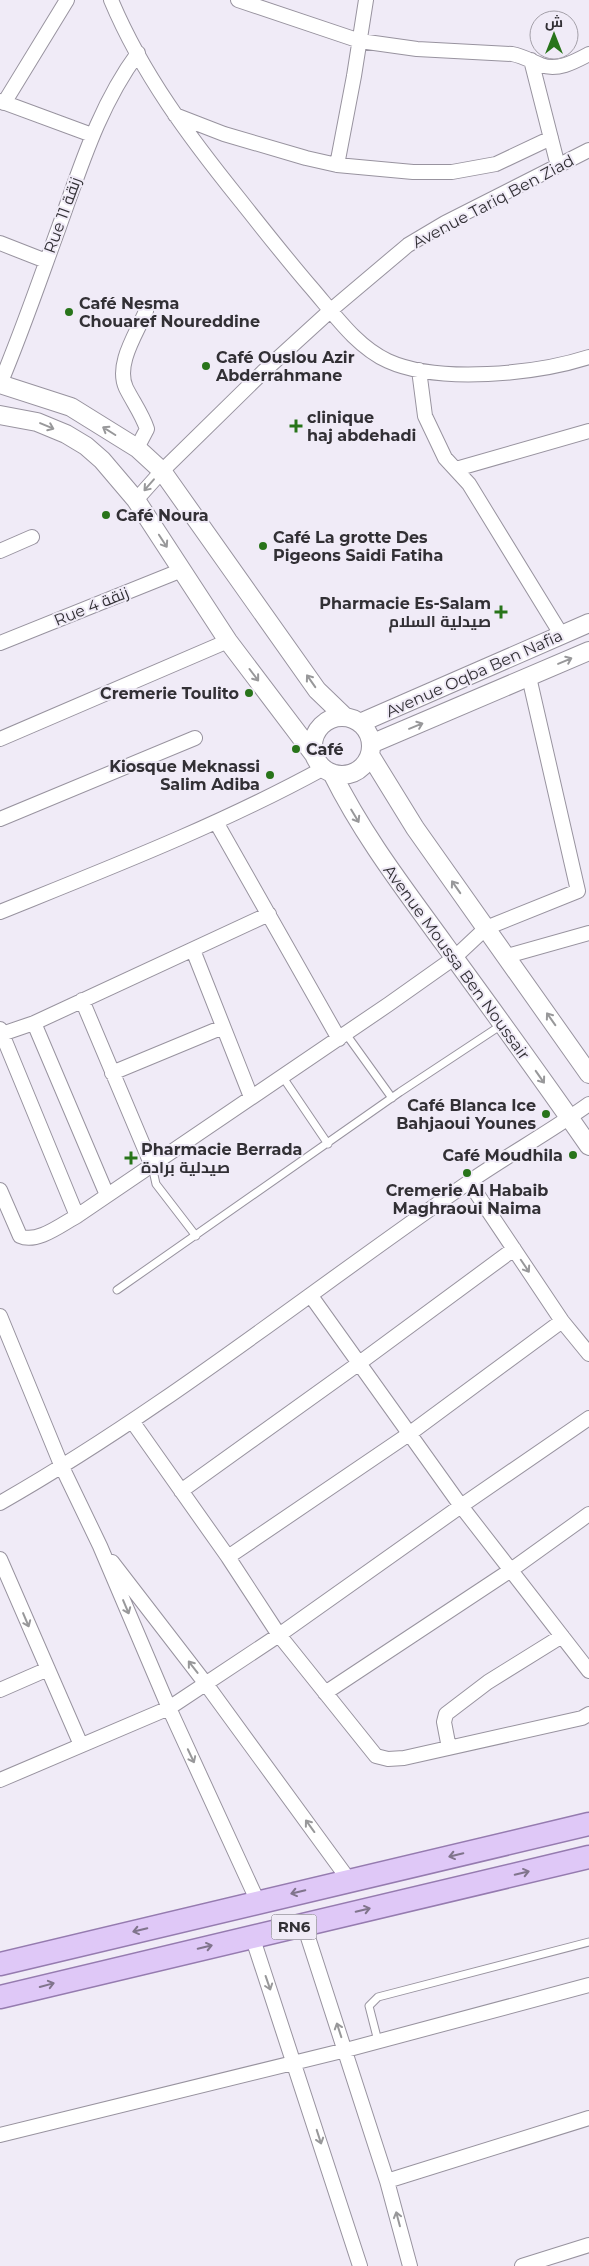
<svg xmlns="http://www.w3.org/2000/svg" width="589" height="2266" font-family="Montserrat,Cairo,sans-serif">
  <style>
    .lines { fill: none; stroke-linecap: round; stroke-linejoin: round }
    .service-casing { stroke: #98939f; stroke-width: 9 }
    .minor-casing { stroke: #98939f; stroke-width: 16 }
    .tertiary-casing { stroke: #98939f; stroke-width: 20 }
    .primary-casing { stroke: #957baf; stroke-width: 25 }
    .service { stroke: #fff; stroke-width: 7 }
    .minor { stroke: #fff; stroke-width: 14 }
    .tertiary { stroke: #fff; stroke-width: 18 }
    .primary { stroke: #dfc8f7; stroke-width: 22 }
    .oneway { stroke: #98989a }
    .oneway2 { stroke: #80748c }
    .poi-dot { fill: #28741a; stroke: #f0ebf7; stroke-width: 2 }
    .labels { text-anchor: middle; stroke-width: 4; stroke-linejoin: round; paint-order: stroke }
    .shield { fill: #f0ebf7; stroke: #6b686f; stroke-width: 1 }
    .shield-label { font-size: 15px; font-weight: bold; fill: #323035 }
    .street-label { font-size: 16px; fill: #323035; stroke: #f0ebf7 }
    .poi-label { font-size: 16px; font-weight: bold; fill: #323035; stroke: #f0ebf7; text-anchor: start }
  </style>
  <rect width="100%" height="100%" fill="#f0ebf7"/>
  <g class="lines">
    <g class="service-casing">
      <path id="service" d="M 346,1034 L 392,1098
        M 282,1076 L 328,1144
        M 152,1166 L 156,1184 L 196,1236
        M 117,1290 L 400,1092 L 503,1024
        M 378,2041 L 369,2006 L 378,1997 L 589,1942"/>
    </g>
    <g class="minor-casing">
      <path id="minor" d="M 111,0 C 142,74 190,138 240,200 C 263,229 285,257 309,285 C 332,311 355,346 388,361 C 439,384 536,374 589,357
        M 238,0 L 360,41 L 417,49 L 512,54 C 523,56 531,61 541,65 C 558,71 574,62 589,54
        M 531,60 L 558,166
        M 0,101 L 92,135
        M 4,103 L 67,0
        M 175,115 L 224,134 L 306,158 L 337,165 L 413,172 L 452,172 L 496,164 L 551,138
        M 337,165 L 354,76 L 366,0
        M 0,243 L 46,261
        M 419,370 L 425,416 L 445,458 L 469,484 L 561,634
        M 0,384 C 22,332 40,279 59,227 C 81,166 99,106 138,53
        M 137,448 L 147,429 C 142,414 133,402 126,388 C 115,364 137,333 146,311
        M 456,469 L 589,431
        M 136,500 L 162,471 L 263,372 L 331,310 L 408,245 L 445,223 L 589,150
        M 0,551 L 32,537
        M 0,643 L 182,570
        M 0,739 L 228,641
        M 0,819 L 195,738
        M 216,822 L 339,1039
        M 0,912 C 109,868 220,825 324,768
        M 193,950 L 251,1097
        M 507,956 L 589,933
        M 82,1000 L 152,1166
        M 34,1023 L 107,1195
        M 0,1029 L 77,1216
        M 2,1034 L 34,1023 L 269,914
        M 112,1073 L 223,1027
        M 469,1182 L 562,1321 L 589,1354
        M 0,1190 L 20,1236 C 37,1244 62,1224 77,1216 L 389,1004 L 454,958 L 486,928 L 578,891 L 529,677
        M 311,1296 L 461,1506 L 589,1671
        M 0,1316 L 62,1467 L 100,1546 L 169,1708 L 258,1902
        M 132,1421 L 228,1557 L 279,1635 L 376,1756 L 388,1759 L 404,1758 L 582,1718 L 589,1714
        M 181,1491 L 358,1364 L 514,1249
        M 0,1503 C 165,1409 313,1289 469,1182 C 508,1155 550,1132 589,1104
        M 228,1557 L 409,1434 L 562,1321
        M 0,1559 L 81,1745
        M 112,1562 L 206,1684 L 349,1880
        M 0,1690 L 48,1669
        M 325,1693 L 511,1570 L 589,1514
        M 449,1748 L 444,1722 L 446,1714 L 488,1682 L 562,1636
        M 0,1780 L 169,1708 L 279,1635 L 461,1506 L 589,1418
        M 304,1925 L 387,2181 L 410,2266
        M 252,1936 L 360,2266
        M 0,2135 L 346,2050 L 589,1985
        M 387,2181 L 589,2118
        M 522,2266 L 589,2245"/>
    </g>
    <g class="tertiary-casing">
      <path id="tertiary" d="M 0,384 L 71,407 L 137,448 L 162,471 L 317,690 L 345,717
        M 0,415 L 37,422 L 66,434 L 86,446 L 102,460 L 136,500 L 228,641 L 315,756
        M313 746a29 29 0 1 1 58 0a29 29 0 1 1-58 0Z
        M 360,723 L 589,623
        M 371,744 L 589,651
        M 370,755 L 415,828 L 589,1074
        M 332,773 C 364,837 403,887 445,945 C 493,1011 542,1078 589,1146"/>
    </g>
    <g class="primary-casing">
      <path id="primary" d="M 0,1964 L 589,1824
        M 0,1997 L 589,1857"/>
    </g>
    <use href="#service" class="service"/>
    <use href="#minor" class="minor"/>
    <use href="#tertiary" class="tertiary"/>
    <use href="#primary" class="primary"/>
  </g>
  <defs><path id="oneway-shaft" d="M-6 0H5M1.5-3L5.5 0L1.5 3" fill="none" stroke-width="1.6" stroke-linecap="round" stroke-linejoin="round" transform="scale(1.25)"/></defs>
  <g class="oneway">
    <use href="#oneway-shaft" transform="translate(47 426) rotate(23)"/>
    <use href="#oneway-shaft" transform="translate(109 431) rotate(-148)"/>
    <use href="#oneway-shaft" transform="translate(149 485) rotate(131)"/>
    <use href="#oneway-shaft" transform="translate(163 541) rotate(57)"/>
    <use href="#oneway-shaft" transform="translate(565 661) rotate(-23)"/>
    <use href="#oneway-shaft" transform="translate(254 675) rotate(53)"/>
    <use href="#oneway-shaft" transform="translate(311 681) rotate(-125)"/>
    <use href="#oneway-shaft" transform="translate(416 726) rotate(-22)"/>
    <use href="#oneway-shaft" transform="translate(355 816) rotate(59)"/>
    <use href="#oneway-shaft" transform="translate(456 887) rotate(-125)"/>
    <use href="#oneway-shaft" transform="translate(551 1019) rotate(-125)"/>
    <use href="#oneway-shaft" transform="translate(540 1077) rotate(55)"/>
    <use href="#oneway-shaft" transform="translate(525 1266) rotate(56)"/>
    <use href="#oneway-shaft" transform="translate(126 1607) rotate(67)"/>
    <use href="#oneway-shaft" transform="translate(26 1620) rotate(67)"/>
    <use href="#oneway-shaft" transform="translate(193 1667) rotate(-128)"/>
    <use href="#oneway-shaft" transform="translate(191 1756) rotate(65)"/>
    <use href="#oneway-shaft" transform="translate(310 1826) rotate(-126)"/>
    <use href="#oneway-shaft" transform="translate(268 1983) rotate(71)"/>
    <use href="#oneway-shaft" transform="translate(339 2030) rotate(-108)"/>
    <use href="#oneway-shaft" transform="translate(319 2137) rotate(72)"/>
    <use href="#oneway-shaft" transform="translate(398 2219) rotate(-105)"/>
  </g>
  <g class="oneway2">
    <use href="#oneway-shaft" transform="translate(456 1855) rotate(167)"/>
    <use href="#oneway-shaft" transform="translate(522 1873) rotate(-13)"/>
    <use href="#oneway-shaft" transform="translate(298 1892) rotate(167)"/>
    <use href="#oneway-shaft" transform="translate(363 1910) rotate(-13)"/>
    <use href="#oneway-shaft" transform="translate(140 1930) rotate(167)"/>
    <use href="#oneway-shaft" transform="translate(205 1947) rotate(-13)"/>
    <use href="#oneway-shaft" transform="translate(47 1985) rotate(-15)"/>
  </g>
  <g class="poi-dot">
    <circle cx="69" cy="312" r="5"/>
    <circle cx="206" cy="366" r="5"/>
    <path d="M293.5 418.5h5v5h5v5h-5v5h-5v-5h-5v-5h5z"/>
    <circle cx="106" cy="515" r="5"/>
    <circle cx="263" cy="546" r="5"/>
    <path d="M498.5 604.5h5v5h5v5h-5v5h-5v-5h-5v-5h5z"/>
    <circle cx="249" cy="693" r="5"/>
    <circle cx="296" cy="749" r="5"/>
    <circle cx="270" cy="775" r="5"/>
    <circle cx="546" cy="1114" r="5"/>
    <circle cx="573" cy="1155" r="5"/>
    <path d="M128.5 1150.5h5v5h5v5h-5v5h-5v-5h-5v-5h5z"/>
    <circle cx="467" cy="1173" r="5"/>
  </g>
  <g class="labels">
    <rect class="shield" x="271.5" y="1914.5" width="45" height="25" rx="4"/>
    <g class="shield-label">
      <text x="294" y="1932">RN6</text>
    </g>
    <g class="street-label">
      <text transform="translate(493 201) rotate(-28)" y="6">Avenue Tariq Ben Ziad</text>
      <text transform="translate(62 215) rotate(-70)" y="6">Rue 11 زنقة</text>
      <text transform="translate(91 606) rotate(-22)" y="6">Rue 4 زنقة</text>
      <text transform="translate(474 673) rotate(-24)" y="6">Avenue Oqba Ben Nafia</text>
      <text transform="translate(457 962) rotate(54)" y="6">Avenue Moussa Ben Noussair</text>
    </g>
    <g class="poi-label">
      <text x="79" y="309">Café Nesma<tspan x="79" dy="18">Chouaref Noureddine</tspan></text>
      <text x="216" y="363">Café Ouslou Azir<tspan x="216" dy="18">Abderrahmane</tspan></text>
      <text x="307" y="423">clinique<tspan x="307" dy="18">haj abdehadi</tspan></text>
      <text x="116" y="521">Café Noura</text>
      <text x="273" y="543">Café La grotte Des<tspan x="273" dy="18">Pigeons Saidi Fatiha</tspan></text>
      <text x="491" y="609" text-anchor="end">Pharmacie Es-Salam<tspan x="491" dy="18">صيدلية السلام</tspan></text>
      <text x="239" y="699" text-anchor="end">Cremerie Toulito</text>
      <text x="306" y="755">Café</text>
      <text x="260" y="772" text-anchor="end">Kiosque Meknassi<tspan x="260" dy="18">Salim Adiba</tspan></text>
      <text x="536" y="1111" text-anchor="end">Café Blanca Ice<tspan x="536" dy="18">Bahjaoui Younes</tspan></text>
      <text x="141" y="1155">Pharmacie Berrada<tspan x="141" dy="18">صيدلية برادة</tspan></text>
      <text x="563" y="1161" text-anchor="end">Café Moudhila</text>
      <text x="467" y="1196" text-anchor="middle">Cremerie Al Habaib<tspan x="467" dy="18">Maghraoui Naima</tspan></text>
    </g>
  </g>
  <g transform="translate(554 35)"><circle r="24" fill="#f0ebf7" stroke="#a4a0a9"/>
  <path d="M0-4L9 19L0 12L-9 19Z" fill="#28741a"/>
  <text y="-8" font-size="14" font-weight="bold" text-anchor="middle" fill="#323035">ش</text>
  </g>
</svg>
